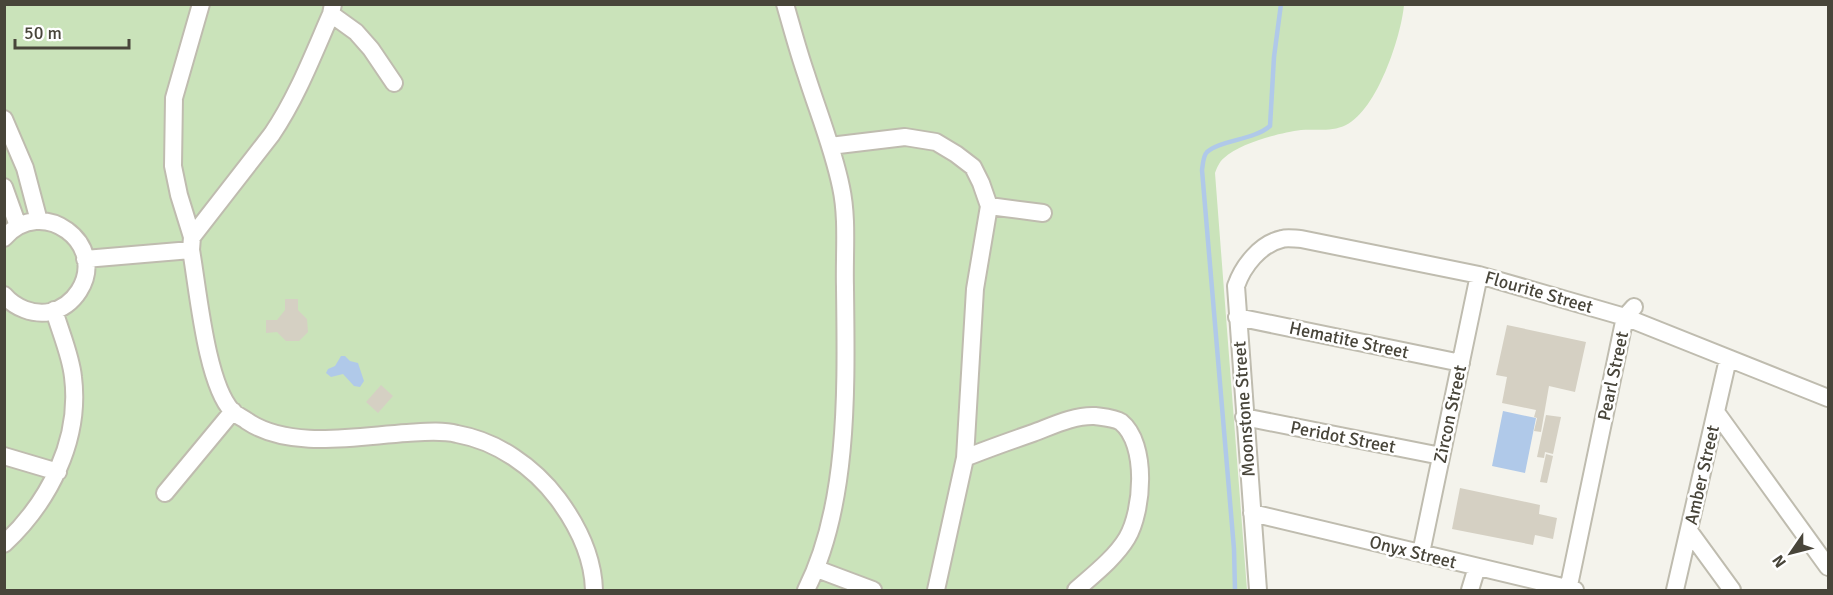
<svg xmlns="http://www.w3.org/2000/svg" width="1833" height="595" font-family="Signika,sans-serif">
  <style>
    .green { fill: #cae3ba }
    .water { fill: #b0c9e9 }
    .lines { fill: none; stroke-linecap: round; stroke-linejoin: round }
    .stream { stroke: #b0c9e9; stroke-width: 4.5 }
    .building { fill: #d5d0c3 }
    .minor-casing { stroke: #bfbcaf; stroke-width: 20 }
    .minor { stroke: #fff; stroke-width: 16 }
    .labels { text-anchor: middle; stroke-width: 5; stroke-linejoin: round; paint-order: stroke }
    .street-label { font-size: 18px; fill: #48453a; stroke: #fff }
  </style>
  <rect width="100%" height="100%" fill="#f4f3ec"/>
  <path class="green" d="M 4,5 L 1404,5 C 1401,37 1377,110 1346,125 C 1332,132 1316,129 1301,130 C 1279,133 1240,143 1224,158 C 1219,162 1217,168 1215,173 L 1247,590 L 5,590 Z"/>
  <path class="water" d="M 341,356 L 345,356 L 350,361 L 358,363 L 364,381 L 360,387 L 354,386 L 343,374 L 331,377 L 326,373 L 328,369 L 335,366 Z
    M 1503,411 L 1536,418 L 1525,473 L 1492,466 Z"/>
  <g class="lines">
    <path class="stream" d="M 1235,590 L 1234,549 L 1202,170 C 1203,164 1203,156 1207,152 C 1220,140 1254,140 1270,126 L 1274,57 L 1281,4"/>
  </g>
  <path class="building" d="M 285,299 L 298,299 L 298,310 L 307,319 L 308,332 L 299,341 L 286,341 L 277,332 L 266,333 L 266,320 L 277,320 L 285,310 Z
    M 1507,325 L 1586,342 L 1575,392 L 1549,386 L 1541,432 L 1534,431 L 1537,418 L 1534,417 L 1536,410 L 1502,403 L 1507,377 L 1496,375 Z
    M 381,385 L 393,396 L 378,413 L 366,402 Z
    M 1546,415 L 1561,417 L 1553,454 L 1545,452 L 1544,458 L 1537,457 Z
    M 1546,454 L 1553,456 L 1547,483 L 1540,482 Z
    M 1460,488 L 1540,505 L 1539,514 L 1557,518 L 1553,539 L 1535,535 L 1533,545 L 1452,529 Z"/>
  <g class="lines">
    <g class="minor-casing">
      <path id="minor" d="M 201,4 L 174,98 L 173,166 L 179,195 L 192,237 L 191,250 C 198,289 206,383 232,411 C 236,415 243,418 247,421 C 290,450 358,436 407,433 C 424,432 441,430 457,434 C 497,441 534,467 558,499 C 578,526 593,556 594,590
        M 785,4 C 792,28 798,51 806,74 C 818,112 833,148 841,187 C 848,219 844,254 845,287 C 846,383 850,503 806,590
        M 331,14 L 356,32 L 371,49 L 394,83
        M 4,119 L 25,168 L 39,221
        M 830,146 L 905,137 L 936,142 L 956,154 L 973,167 L 981,183 L 989,206 L 975,289 L 965,458 L 936,590
        M 4,187 L 18,226
        M 989,206 L 1043,213
        M 192,237 L 272,134 C 297,97 313,55 331,14 L 333,4
        M 4,238 C 42,194 109,244 79,291 C 72,302 62,309 50,312 C 33,315 15,308 4,295
        M 85,259 L 191,250
        M 1237,317 L 1461,363
        M 1716,412 L 1828,567
        M 1244,417 L 1441,456
        M 4,456 L 58,472
        M 965,458 C 987,449 1010,441 1033,433 C 1052,426 1074,415 1095,416 C 1102,417 1115,418 1121,422 C 1148,444 1143,511 1127,538 C 1115,558 1093,575 1076,590
        M 165,493 L 233,411
        M 1252,513 L 1575,590
        M 1689,531 L 1732,590
        M 4,544 C 49,502 81,440 73,377 C 71,356 60,331 54,310
        M 1421,553 L 1479,275
        M 817,569 L 873,590
        M 1258,590 L 1236,286 C 1243,266 1260,244 1282,239 C 1288,237 1295,239 1301,239 L 1479,275 L 1625,317 L 1828,398
        M 1470,590 L 1477,567
        M 1568,590 L 1625,317 L 1634,307
        M 1675,590 L 1728,359"/>
    </g>
    <use href="#minor" class="minor"/>
  </g>
  <g class="labels">
    <g class="street-label">
      <text transform="translate(1539 292) rotate(16)" y="6">Flourite Street</text>
      <text transform="translate(1349 340) rotate(12)" y="6">Hematite Street</text>
      <text transform="translate(1613 376) rotate(-78)" y="6">Pearl Street</text>
      <text transform="translate(1244 409) rotate(-94)" y="6">Moonstone Street</text>
      <text transform="translate(1450 414) rotate(-78)" y="6">Zircon Street</text>
      <text transform="translate(1343 437) rotate(11)" y="6">Peridot Street</text>
      <text transform="translate(1702 475) rotate(-77)" y="6">Amber Street</text>
      <text transform="translate(1413 552) rotate(14)" y="6">Onyx Street</text>
    </g>
  </g>
  <rect width="1833" height="595" fill="none" stroke="#48453a" stroke-width="12"/>
  <g transform="translate(1791 553) rotate(235)" stroke="#ffffff" stroke-width="4.5" paint-order="stroke">
  <path d="M0-4.5L10 22L0 15L-10 22Z" fill="#48453a"/>
  <text y="-9" font-size="16" font-weight="bold" text-anchor="middle" fill="#48453a">N</text>
  </g>
  <path d="M15 39v9h114v-9" fill="none" stroke="#48453a" stroke-width="3"/>
  <text x="24" y="39" font-size="18" fill="#48453a" stroke="#ffffff" stroke-width="4.5" paint-order="stroke">50 m</text>
</svg>
